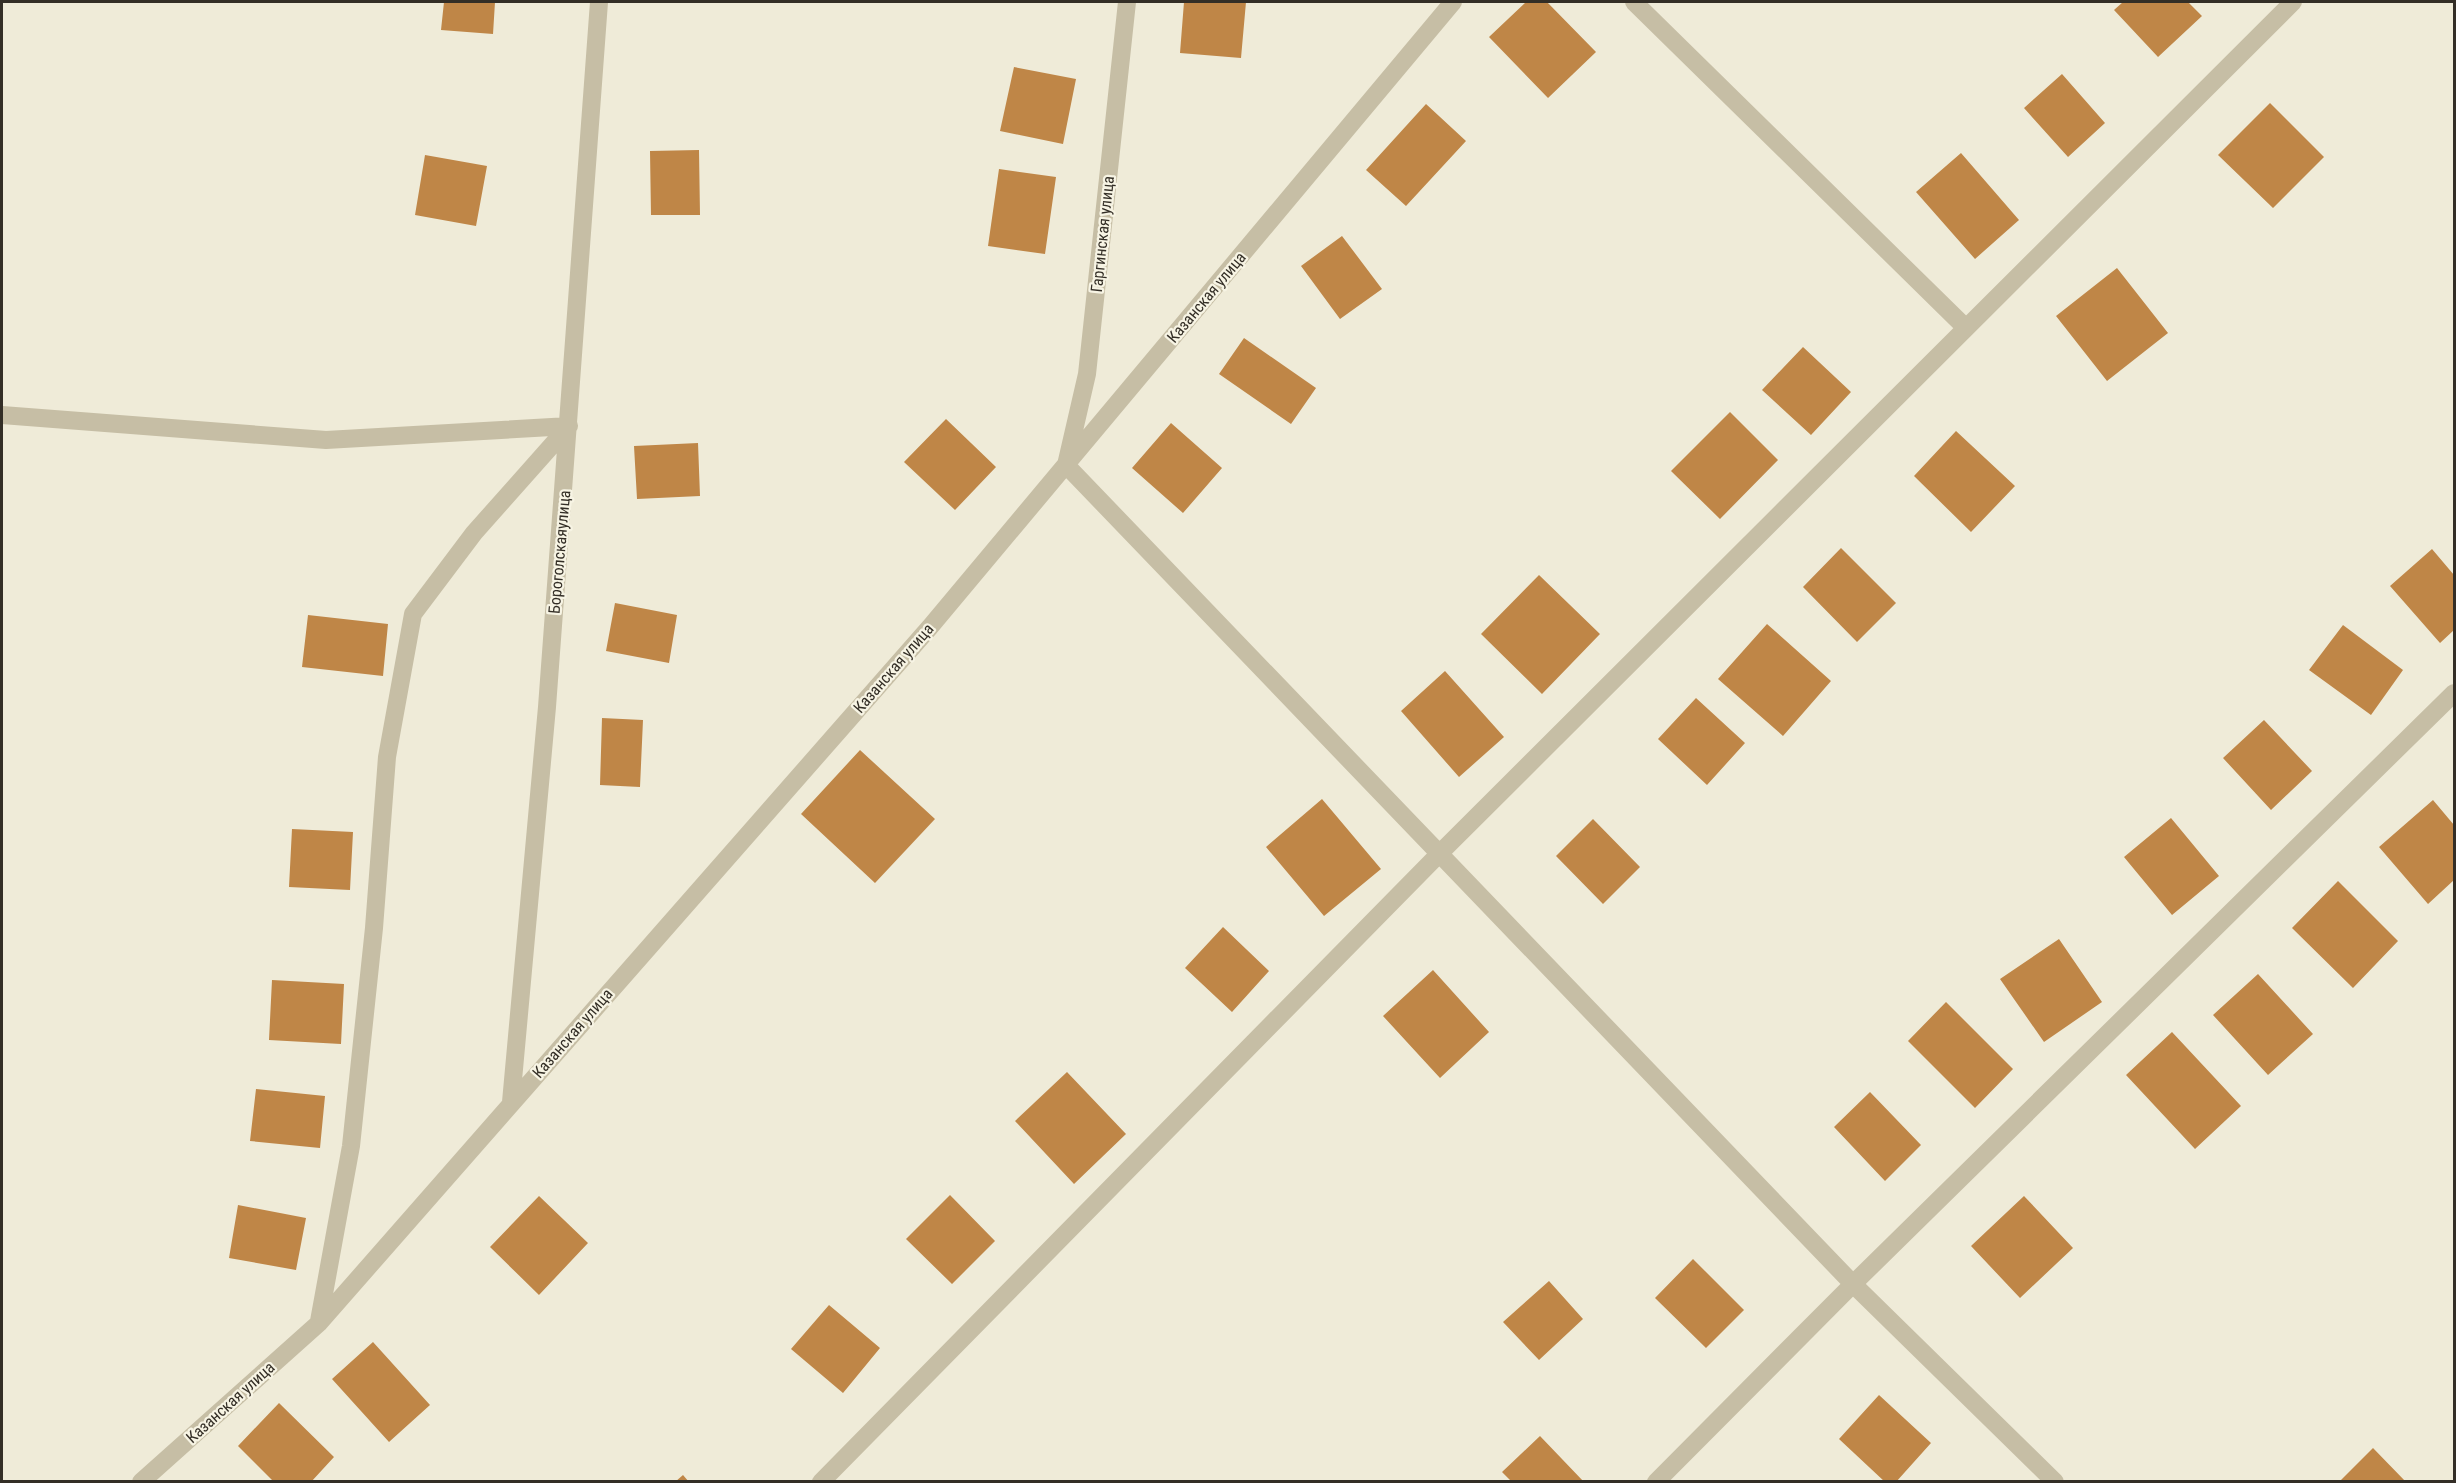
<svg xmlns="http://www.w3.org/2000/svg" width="2456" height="1483" font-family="'Roboto Condensed',sans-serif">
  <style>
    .building { fill: #bf8647 }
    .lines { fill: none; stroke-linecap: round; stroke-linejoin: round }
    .street { stroke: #c6bea5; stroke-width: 18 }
    .labels { text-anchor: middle; stroke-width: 4.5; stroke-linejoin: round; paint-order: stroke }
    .street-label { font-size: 16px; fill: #332e26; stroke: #f7f4e4 }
  </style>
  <rect width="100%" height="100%" fill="#efebd8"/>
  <path class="building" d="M 444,2 L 495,2 L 493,34 L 441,30 Z
    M 1184,2 L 1246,2 L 1241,58 L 1180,53 Z
    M 1526,2 L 1547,2 L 1596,52 L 1548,98 L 1489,37 Z
    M 2123,2 L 2188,2 L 2202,16 L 2158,57 L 2114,10 Z
    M 1014,67 L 1076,79 L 1063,144 L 1000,131 Z
    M 2062,74 L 2105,123 L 2068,157 L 2024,108 Z
    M 2270,103 L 2324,157 L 2273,208 L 2218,155 Z
    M 1426,104 L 1466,141 L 1406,206 L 1366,170 Z
    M 699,150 L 700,215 L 651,215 L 650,151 Z
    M 1961,153 L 2019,220 L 1975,259 L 1916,192 Z
    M 425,155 L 487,166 L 476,226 L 415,215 Z
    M 999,169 L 1056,177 L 1045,254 L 988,246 Z
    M 1342,236 L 1382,289 L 1340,319 L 1301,266 Z
    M 2117,268 L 2168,333 L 2107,381 L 2056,316 Z
    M 1244,338 L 1316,388 L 1291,424 L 1219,374 Z
    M 1803,347 L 1851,392 L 1811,435 L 1762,390 Z
    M 1730,412 L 1778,460 L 1720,519 L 1671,471 Z
    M 946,419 L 996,467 L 955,510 L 904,462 Z
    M 1171,423 L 1222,468 L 1183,513 L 1132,468 Z
    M 1956,431 L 2015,486 L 1971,532 L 1914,476 Z
    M 698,443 L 700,496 L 637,499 L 634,446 Z
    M 1841,548 L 1896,603 L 1857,642 L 1803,587 Z
    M 2432,549 L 2454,575 L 2454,630 L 2440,643 L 2390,586 Z
    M 1539,575 L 1600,634 L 1542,694 L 1481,634 Z
    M 615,603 L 677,615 L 669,663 L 606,651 Z
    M 308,615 L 388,624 L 383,676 L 302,667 Z
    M 1767,624 L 1831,681 L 1783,736 L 1718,679 Z
    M 2343,625 L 2403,670 L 2371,715 L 2309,670 Z
    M 1445,671 L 1504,737 L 1459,777 L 1401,711 Z
    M 1696,698 L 1745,743 L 1707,785 L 1658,739 Z
    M 602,718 L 643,720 L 640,787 L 600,785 Z
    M 2264,720 L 2312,771 L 2271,810 L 2223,758 Z
    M 860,750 L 935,819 L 875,883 L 801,814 Z
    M 1322,799 L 1381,869 L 1324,916 L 1266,847 Z
    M 2433,800 L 2454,825 L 2454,880 L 2428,904 L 2379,847 Z
    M 2171,818 L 2219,876 L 2172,915 L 2124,857 Z
    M 1593,819 L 1640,867 L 1603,904 L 1556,856 Z
    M 292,829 L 353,832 L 350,890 L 289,887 Z
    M 2338,881 L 2398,941 L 2353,988 L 2292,928 Z
    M 1223,927 L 1269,971 L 1232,1012 L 1185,968 Z
    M 2059,939 L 2102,1002 L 2044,1042 L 2000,979 Z
    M 1433,970 L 1489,1032 L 1440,1078 L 1383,1016 Z
    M 2258,974 L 2313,1034 L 2268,1075 L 2213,1015 Z
    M 272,980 L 344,984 L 341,1044 L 269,1040 Z
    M 1946,1002 L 2013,1069 L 1975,1108 L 1908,1041 Z
    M 2172,1032 L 2241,1106 L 2195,1149 L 2126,1075 Z
    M 1067,1072 L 1126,1134 L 1074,1184 L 1015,1121 Z
    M 256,1089 L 325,1096 L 320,1148 L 250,1141 Z
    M 1870,1092 L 1921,1145 L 1885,1181 L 1834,1127 Z
    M 950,1195 L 995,1241 L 952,1284 L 906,1239 Z
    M 539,1196 L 588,1243 L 539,1295 L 490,1247 Z
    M 2024,1196 L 2073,1248 L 2020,1298 L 1971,1246 Z
    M 238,1205 L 306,1218 L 296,1270 L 229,1258 Z
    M 1693,1259 L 1744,1310 L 1706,1348 L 1655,1298 Z
    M 1549,1281 L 1583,1319 L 1539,1360 L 1503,1322 Z
    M 829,1305 L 880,1348 L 843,1393 L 791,1349 Z
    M 373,1342 L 430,1405 L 389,1442 L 332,1379 Z
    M 1879,1395 L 1931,1443 L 1896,1482 L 1885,1482 L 1839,1439 Z
    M 279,1403 L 334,1457 L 311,1482 L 274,1482 L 238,1446 Z
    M 1540,1436 L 1584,1482 L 1512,1482 L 1502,1472 Z
    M 2373,1448 L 2406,1482 L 2339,1482 Z
    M 683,1475 L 689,1482 L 675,1482 Z"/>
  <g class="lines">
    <path class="street" d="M 1127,2 L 1087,374 L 1066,465 L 1853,1284 L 2055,1482
      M 1634,2 L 1966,328
      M 2,415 L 326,440 L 569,426
      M 511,1102 L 547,707 L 599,2
      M 319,1321 L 351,1146 L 374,928 L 387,757 L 413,614 L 474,533 L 569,426
      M 141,1482 L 319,1323 L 930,627 L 1453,2
      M 821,1482 L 1439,854 L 2293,2
      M 1656,1482 L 1853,1284 L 2454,693"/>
  </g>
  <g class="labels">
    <g class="street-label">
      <text transform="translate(1102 234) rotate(-84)" y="6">Гаргинская улица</text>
      <text transform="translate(1206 297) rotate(-50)" y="6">Казанская улица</text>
      <text transform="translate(559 552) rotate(-85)" y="6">Бороголскаяулица</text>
      <text transform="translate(893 668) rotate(-49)" y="6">Казанская улица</text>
      <text transform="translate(572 1033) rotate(-49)" y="6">Казанская улица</text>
      <text transform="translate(230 1402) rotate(-42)" y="6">Казанская улица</text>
    </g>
  </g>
  <rect width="2456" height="1483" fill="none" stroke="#332e26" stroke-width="6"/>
</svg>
